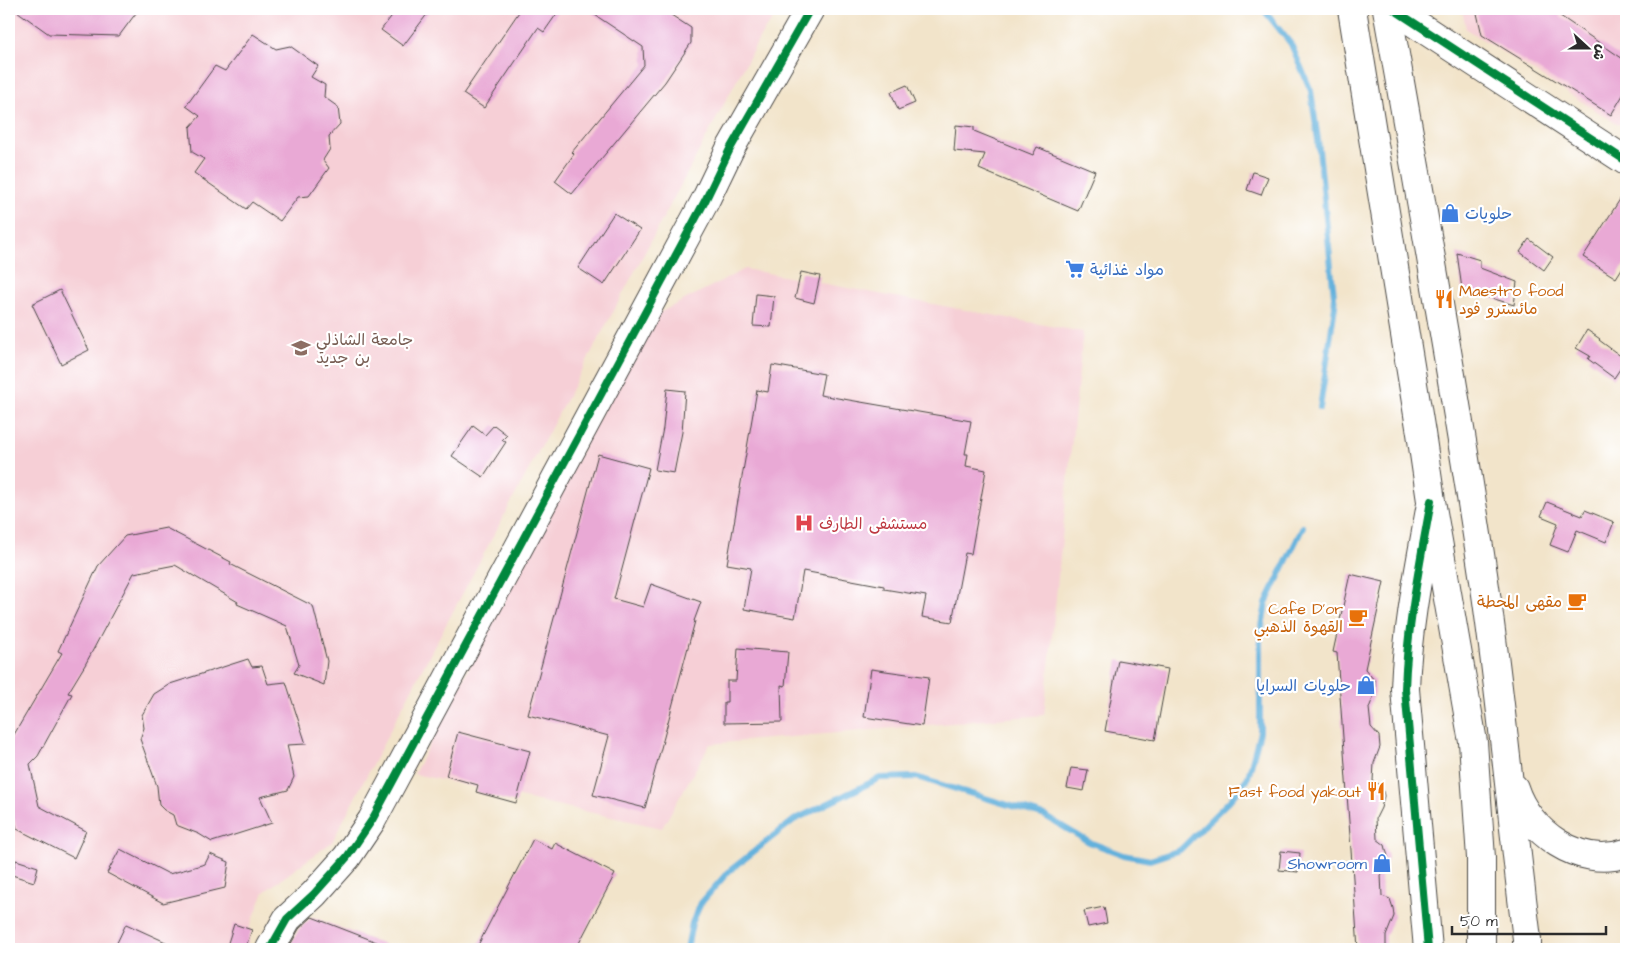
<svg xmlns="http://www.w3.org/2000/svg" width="1635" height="958" font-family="'Architects Daughter','Playpen Sans Arabic',sans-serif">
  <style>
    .built { fill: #f6cfd6 }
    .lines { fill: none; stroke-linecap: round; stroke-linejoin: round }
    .stream { stroke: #63b1dc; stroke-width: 6 }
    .building { fill: #e9a9d5 }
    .minor-casing { stroke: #494743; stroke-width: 30 }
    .highway-casing { stroke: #494743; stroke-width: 30 }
    .minor { stroke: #fff; stroke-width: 28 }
    .highway { stroke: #fff; stroke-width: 28 }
    .cycleway-casing { stroke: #fff; stroke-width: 11 }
    .cycleway { stroke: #00873e; stroke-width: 8 }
    .labels { text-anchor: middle; stroke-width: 4.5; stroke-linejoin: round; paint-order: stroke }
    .shop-label { font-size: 16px; fill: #366cbe; stroke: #fff; text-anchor: start }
    .food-label { font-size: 16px; fill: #c56008; stroke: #fff; text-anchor: end }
    .education-label { font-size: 16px; fill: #785e54; stroke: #fff; text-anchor: start }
    .health-label { font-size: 16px; fill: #be3a42; stroke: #fff; text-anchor: start }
  </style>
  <rect width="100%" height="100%" fill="#fff"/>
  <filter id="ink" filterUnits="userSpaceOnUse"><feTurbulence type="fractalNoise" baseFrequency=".02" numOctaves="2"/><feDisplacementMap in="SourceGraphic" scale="10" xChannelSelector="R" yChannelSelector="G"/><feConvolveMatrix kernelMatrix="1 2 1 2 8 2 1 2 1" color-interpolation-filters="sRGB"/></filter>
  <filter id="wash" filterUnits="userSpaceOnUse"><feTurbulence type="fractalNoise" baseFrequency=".0096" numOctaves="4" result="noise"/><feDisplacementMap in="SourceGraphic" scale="20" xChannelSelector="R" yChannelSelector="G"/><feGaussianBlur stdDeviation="1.12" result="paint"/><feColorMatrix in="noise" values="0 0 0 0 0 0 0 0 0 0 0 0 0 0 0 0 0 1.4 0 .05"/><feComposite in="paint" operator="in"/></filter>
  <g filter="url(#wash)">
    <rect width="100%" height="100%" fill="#f2e4ca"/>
    <path class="built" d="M 9,9 L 780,9 L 761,35 L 427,660 L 332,842 L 264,892 L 241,949 L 9,949 Z
      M 1462,9 L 1626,9 L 1626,113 L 1619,125 L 1466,29 Z
      M 745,269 L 1083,332 L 1044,715 L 710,744 L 662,828 L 414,774 L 651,317 Z"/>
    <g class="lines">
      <path class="stream" d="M 1263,9 L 1291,44 L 1311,91 L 1318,140 L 1335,306 L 1320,408
        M 687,949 L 692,923 L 701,903 L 728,872 L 794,820 L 880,778 L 916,777 L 1045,816 L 1089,842 L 1124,855 L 1150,860 L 1180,850 L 1231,799 L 1248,777 L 1260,732 L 1260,638 L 1266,603 L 1303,527"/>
    </g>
    <g id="blocks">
      <path class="building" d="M 14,9 L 139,9 L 119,36 L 49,34 Z
        M 397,9 L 431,9 L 403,46 L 381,30 Z
        M 521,9 L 560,9 L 544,32 L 538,28 L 484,108 L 463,94 Z
        M 586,9 L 662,9 L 691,28 L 691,43 L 665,82 L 572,194 L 555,181 L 574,154 L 572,152 L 644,65 L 643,47 Z
        M 1476,9 L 1550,9 L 1626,61 L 1626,90 L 1611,115 L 1482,35 Z
        M 253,34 L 276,49 L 290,46 L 318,66 L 311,77 L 325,85 L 324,97 L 338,107 L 340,124 L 329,136 L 330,149 L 323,160 L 329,168 L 309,196 L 298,197 L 280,221 L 252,202 L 246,209 L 194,173 L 204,159 L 192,152 L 190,127 L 200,116 L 186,106 L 215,66 L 225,71 Z
        M 907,85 L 915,103 L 898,110 L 891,92 Z
        M 956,125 L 974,127 L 974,131 L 1033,155 L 1037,147 L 1095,171 L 1078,211 L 979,169 L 985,154 L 954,151 Z
        M 1253,172 L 1268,177 L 1261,195 L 1247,190 Z
        M 1626,190 L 1626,262 L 1616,278 L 1583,257 Z
        M 614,213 L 640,230 L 604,285 L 578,268 Z
        M 1529,239 L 1553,257 L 1544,270 L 1520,252 Z
        M 1457,253 L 1480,260 L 1480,268 L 1517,282 L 1514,305 L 1462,289 Z
        M 801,272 L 820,276 L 814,303 L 795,298 Z
        M 60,290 L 89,350 L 61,364 L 32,304 Z
        M 756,294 L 774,296 L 771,327 L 753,326 Z
        M 1587,330 L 1600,339 L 1599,340 L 1626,360 L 1614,378 L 1588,359 L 1590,356 L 1576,348 Z
        M 772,365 L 824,374 L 820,395 L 971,421 L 965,454 L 968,454 L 966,466 L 986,470 L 971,554 L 965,553 L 952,622 L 922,617 L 926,596 L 884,589 L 884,586 L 803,571 L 795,618 L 744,609 L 751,568 L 727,564 L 757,390 L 768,392 Z
        M 667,389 L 685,391 L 682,432 L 674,473 L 655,470 L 663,428 Z
        M 494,425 L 507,435 L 502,440 L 506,442 L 483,477 L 452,456 L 473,426 L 485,435 Z
        M 598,454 L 649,468 L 614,599 L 643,607 L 651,584 L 701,602 L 694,621 L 695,621 L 645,808 L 593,795 L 609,736 L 528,715 Z
        M 1547,502 L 1582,516 L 1585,510 L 1614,522 L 1606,542 L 1577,530 L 1568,552 L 1550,545 L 1558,523 L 1541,516 Z
        M 166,528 L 231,562 L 230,564 L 313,606 L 327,661 L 324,685 L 294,673 L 299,665 L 287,626 L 237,604 L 238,602 L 175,565 L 134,573 L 85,665 L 68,693 L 72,694 L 38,756 L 30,764 L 39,806 L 86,831 L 74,858 L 17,829 L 9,801 L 9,743 L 62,653 L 58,651 L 98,566 L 125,536 Z
        M 1350,574 L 1384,582 L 1365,669 L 1375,681 L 1375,693 L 1369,708 L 1371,727 L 1379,736 L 1380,747 L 1374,763 L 1373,781 L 1382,786 L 1384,796 L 1381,808 L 1376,818 L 1377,839 L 1385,845 L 1388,857 L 1384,871 L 1381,875 L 1382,896 L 1390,899 L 1393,908 L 1394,916 L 1386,936 L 1386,949 L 1358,949 L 1337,653 L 1333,652 Z
        M 738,648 L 788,652 L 785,686 L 781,685 L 782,722 L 724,723 L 724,702 L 727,702 L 727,681 L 736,681 Z
        M 248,659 L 252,667 L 262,666 L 268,684 L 286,682 L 306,744 L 287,745 L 294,777 L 288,790 L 260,797 L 272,823 L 212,842 L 199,834 L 176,825 L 173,815 L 164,810 L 159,805 L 157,786 L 140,739 L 144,728 L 142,715 L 154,694 L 170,684 Z
        M 1118,660 L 1168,669 L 1155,740 L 1105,731 Z
        M 871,669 L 929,677 L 922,726 L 864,717 Z
        M 458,732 L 530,751 L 516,803 L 476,792 L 478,785 L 446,776 Z
        M 1071,768 L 1088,770 L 1084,791 L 1067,788 Z
        M 533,839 L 552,849 L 555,843 L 615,874 L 576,949 L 476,949 Z
        M 120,849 L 169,874 L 205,864 L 210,854 L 229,862 L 225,888 L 163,903 L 107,873 Z
        M 1281,851 L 1300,853 L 1298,872 L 1279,870 Z
        M 16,860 L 38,867 L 34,882 L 12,875 Z
        M 1104,907 L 1107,923 L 1088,927 L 1084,911 Z
        M 312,917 L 392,948 L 392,949 L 288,949 L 299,929 Z
        M 126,924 L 181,949 L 114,949 Z
        M 234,924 L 252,930 L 245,949 L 226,949 Z"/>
    </g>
  </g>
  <g filter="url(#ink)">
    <use href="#blocks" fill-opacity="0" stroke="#494743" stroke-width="1"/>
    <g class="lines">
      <g class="minor-casing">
        <path id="minor" d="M 1393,9 L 1626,161
          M 270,949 L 287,919 L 314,894 L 347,857 L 372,820 L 705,201 L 730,149 L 810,9
          M 1428,949 L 1405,689 C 1407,627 1420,565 1431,504"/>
      </g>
      <g class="highway-casing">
        <path id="highway" d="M 1352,9 L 1421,433 L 1431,501 L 1473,742 L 1481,858 L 1481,949
          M 1387,9 C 1421,201 1456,394 1485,587 C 1502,704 1512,822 1527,939 L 1527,949
          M 1514,788 C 1528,832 1579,869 1626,853"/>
      </g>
      <use href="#minor" class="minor"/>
      <use href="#highway" class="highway"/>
      <g class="cycleway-casing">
        <path id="cycleway" d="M 1393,9 L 1626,161
          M 270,949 L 287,919 L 314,894 L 347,857 L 372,820 L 705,201 L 730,149 L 810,9
          M 1428,949 L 1405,689 C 1407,626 1420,563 1431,501"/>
      </g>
      <use href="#cycleway" class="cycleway"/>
    </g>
  </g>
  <defs>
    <g id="shop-bare" transform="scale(1.5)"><path d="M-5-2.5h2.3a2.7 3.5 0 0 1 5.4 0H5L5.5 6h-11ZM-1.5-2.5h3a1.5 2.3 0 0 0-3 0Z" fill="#3f7fe0" stroke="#fff" stroke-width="2.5" paint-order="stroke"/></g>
    <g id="supermarket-bare" transform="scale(1.5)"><path d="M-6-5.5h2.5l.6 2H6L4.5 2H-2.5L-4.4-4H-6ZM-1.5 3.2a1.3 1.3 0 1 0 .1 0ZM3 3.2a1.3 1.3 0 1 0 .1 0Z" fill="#3f7fe0" stroke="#fff" stroke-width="2.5" paint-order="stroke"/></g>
    <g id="restaurant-bare" transform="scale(1.5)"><path d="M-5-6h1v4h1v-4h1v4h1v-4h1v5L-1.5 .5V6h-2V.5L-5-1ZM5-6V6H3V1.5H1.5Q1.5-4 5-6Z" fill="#e8710a" stroke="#fff" stroke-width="2.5" paint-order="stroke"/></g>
    <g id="university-bare" transform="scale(1.5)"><path d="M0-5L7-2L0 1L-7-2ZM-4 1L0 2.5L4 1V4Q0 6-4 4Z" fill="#8d6e63" stroke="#fff" stroke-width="2.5" paint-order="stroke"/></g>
    <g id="hospital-bare" transform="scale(1.5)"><path d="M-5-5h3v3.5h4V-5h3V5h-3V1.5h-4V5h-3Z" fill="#e0444e" stroke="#fff" stroke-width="2.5" paint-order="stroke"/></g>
    <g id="cafe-bare" transform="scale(1.5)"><path d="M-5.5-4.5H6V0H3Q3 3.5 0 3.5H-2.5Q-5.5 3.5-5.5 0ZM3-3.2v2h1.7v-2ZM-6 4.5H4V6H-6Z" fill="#e8710a" stroke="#fff" stroke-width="2.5" paint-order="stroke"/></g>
  </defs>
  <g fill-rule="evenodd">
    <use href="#shop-bare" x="1450" y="213"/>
    <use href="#supermarket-bare" x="1075" y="269"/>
    <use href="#restaurant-bare" x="1444" y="299"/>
    <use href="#university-bare" x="301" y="348"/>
    <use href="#hospital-bare" x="804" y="523"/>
    <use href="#cafe-bare" x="1577" y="601"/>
    <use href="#cafe-bare" x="1358" y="617"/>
    <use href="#shop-bare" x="1366" y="685"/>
    <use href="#restaurant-bare" x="1376" y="791"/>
    <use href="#shop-bare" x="1382" y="863"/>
  </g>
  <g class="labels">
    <g class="shop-label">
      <text x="1465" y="219">حلويات</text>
      <text x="1090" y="275">مواد غذائية</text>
      <text x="1351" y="691" text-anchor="end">حلويات السرايا</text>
      <text x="1367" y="869" text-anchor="end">Showroom</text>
    </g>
    <g class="food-label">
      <text x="1459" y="296" text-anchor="start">Maestro food<tspan x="1459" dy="18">مائسترو فود</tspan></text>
      <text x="1562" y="607">مقهى المحطة</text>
      <text x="1343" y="614">Cafe D'or<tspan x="1343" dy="18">القهوة الذهبي</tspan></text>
      <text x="1361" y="797">Fast food yakout</text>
    </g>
    <g class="education-label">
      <text x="316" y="345">جامعة الشاذلي<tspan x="316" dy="18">بن جديد</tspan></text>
    </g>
    <g class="health-label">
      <text x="819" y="529">مستشفى الطارف</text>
    </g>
  </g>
  <rect width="1635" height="958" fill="none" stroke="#fff" stroke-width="30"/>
  <g transform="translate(1588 48) rotate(111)" stroke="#ffffff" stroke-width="4" paint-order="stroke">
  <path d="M0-4L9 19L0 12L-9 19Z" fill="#2b2b2b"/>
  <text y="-8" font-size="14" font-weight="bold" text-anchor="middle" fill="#2b2b2b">ش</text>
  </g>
  <path d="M1452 926v8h154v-8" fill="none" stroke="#2b2b2b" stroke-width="2.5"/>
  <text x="1460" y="926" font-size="15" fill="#2b2b2b" stroke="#ffffff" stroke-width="4" paint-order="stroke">50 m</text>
</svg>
